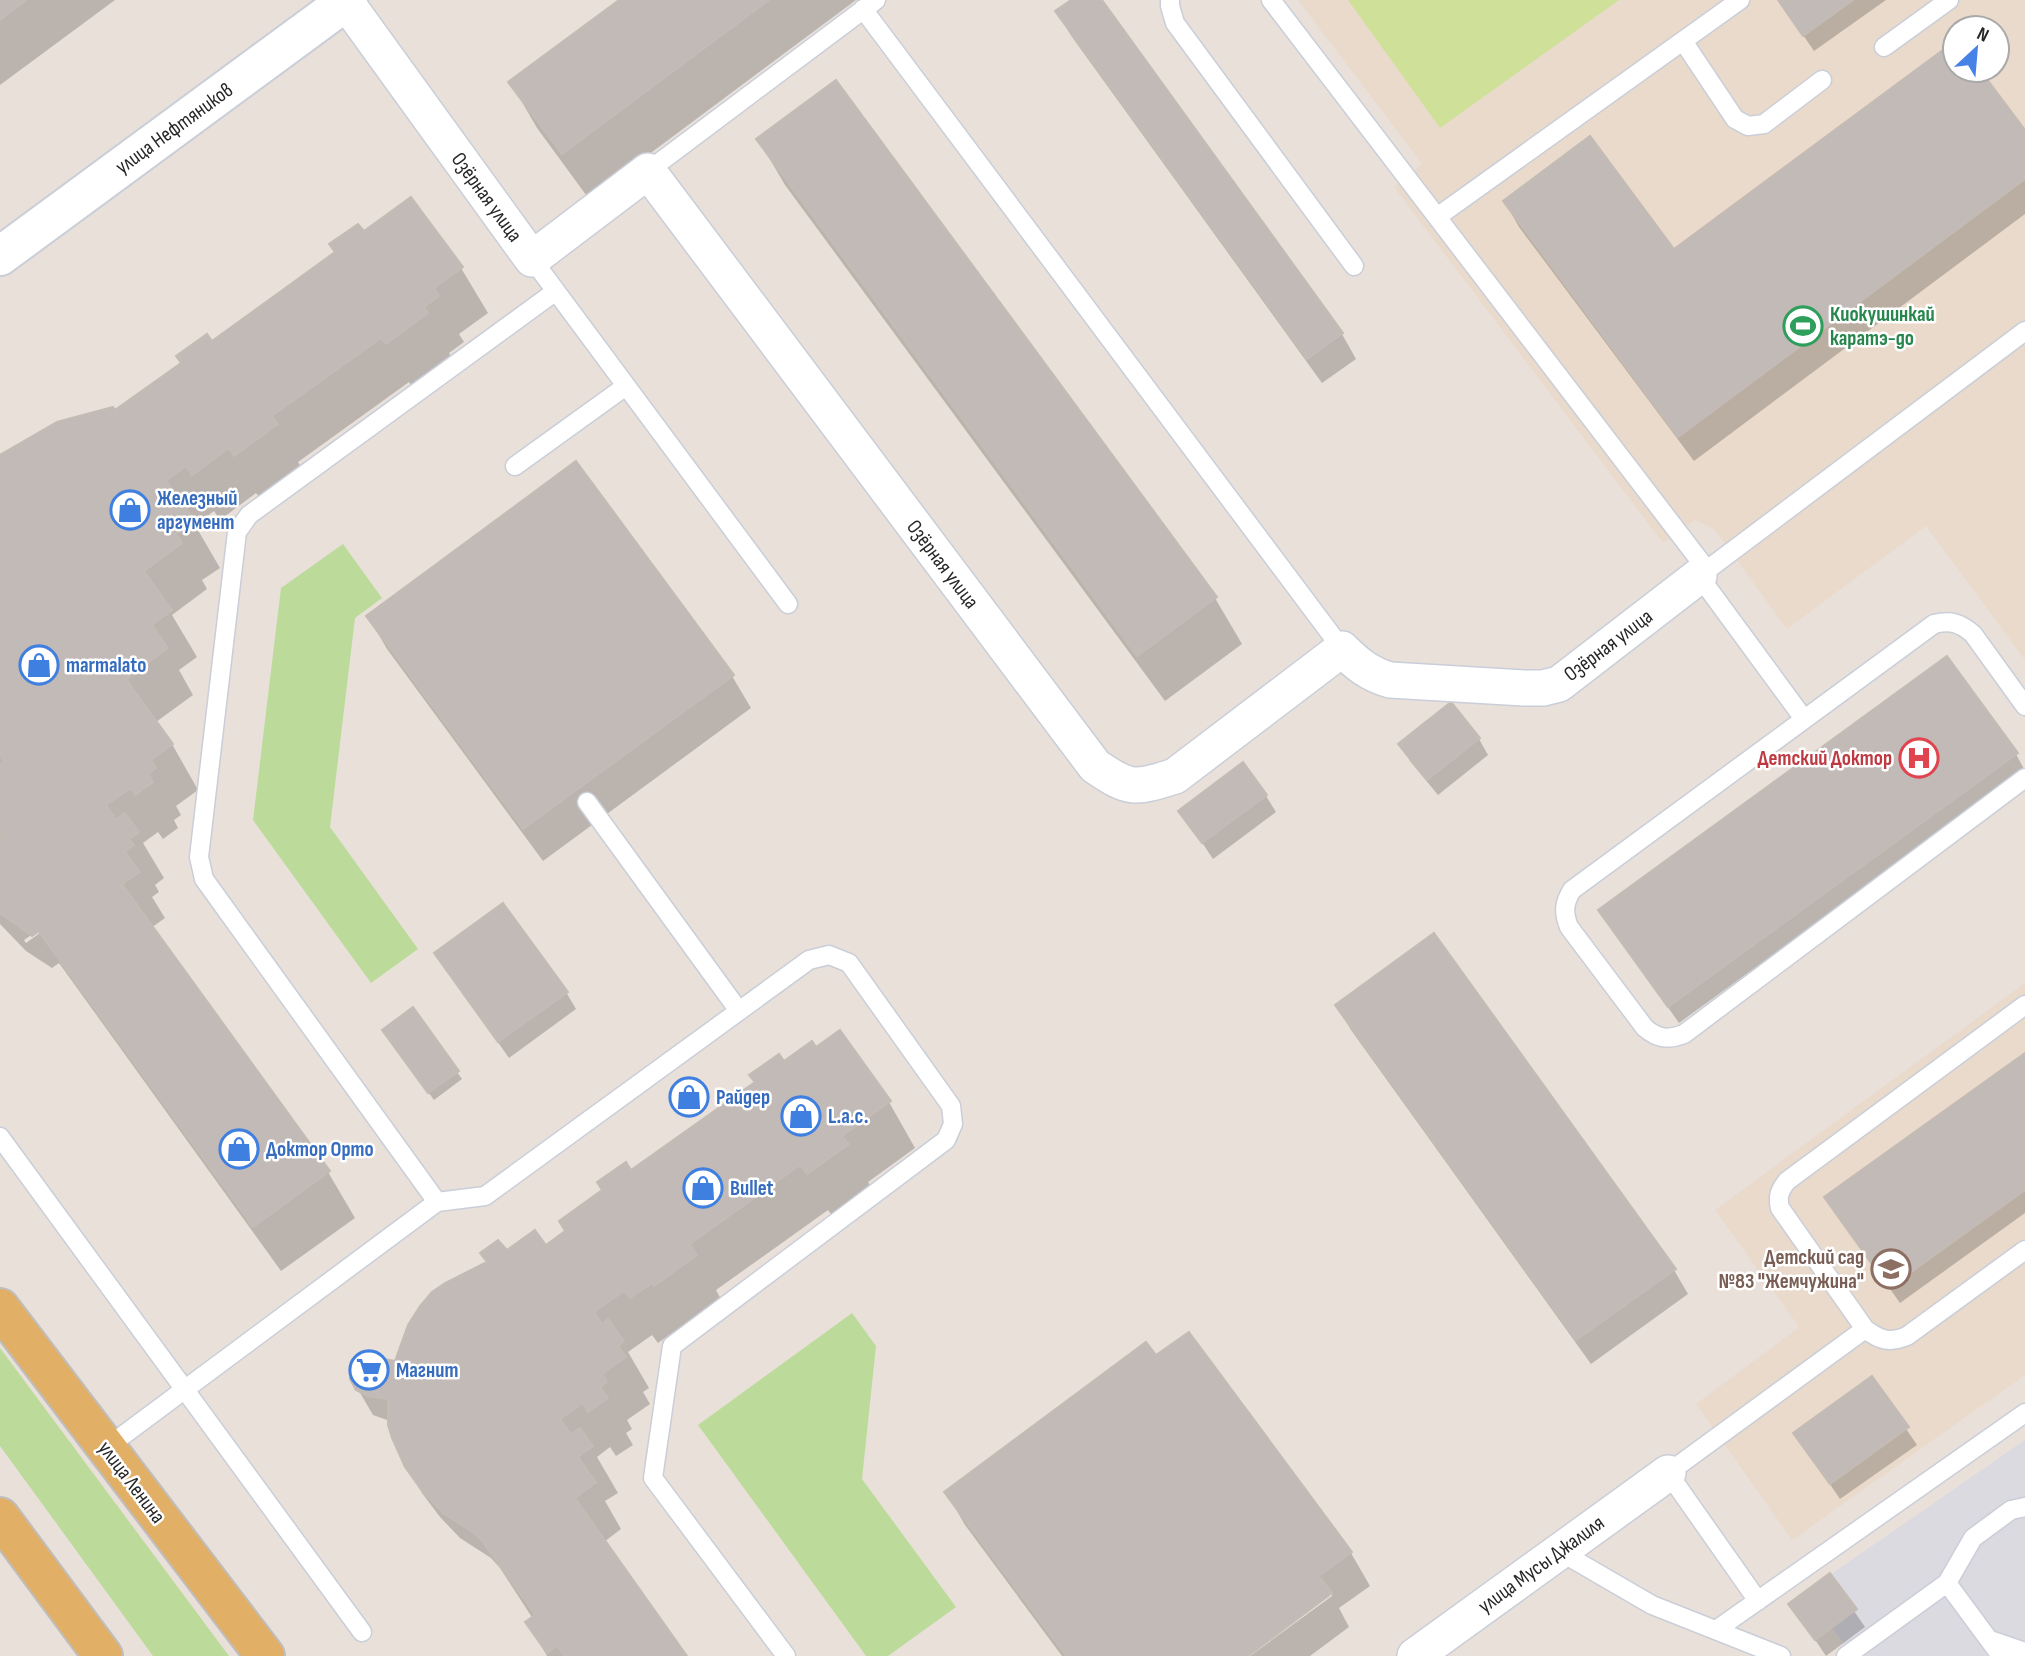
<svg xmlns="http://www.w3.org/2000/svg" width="2025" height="1656" font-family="'Sofia Sans Condensed',sans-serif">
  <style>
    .industrial { fill: #dbdae1 }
    .education { fill: #e9dacb; fill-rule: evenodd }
    .green { fill: #bcdb9b }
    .pitch { fill: #cfe198 }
    .shadow { fill: #0003; fill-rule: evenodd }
    .building { fill: #c1bab7; stroke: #c4bbb4; stroke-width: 2 }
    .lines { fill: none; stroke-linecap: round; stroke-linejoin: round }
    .lane-casing { stroke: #c9ced8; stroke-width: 21 }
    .street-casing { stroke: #c9ced8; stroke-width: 38 }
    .secondary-casing { stroke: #c9ced8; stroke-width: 42 }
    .primary-casing { stroke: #bebebe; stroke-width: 42 }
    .lane { stroke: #fff; stroke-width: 18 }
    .street { stroke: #fff; stroke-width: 35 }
    .secondary { stroke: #fff; stroke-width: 38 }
    .primary { stroke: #e2af66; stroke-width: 38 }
    .labels { text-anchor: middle; stroke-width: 5; stroke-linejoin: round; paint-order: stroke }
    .street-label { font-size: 21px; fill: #272727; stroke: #fff }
    .leisure-label { font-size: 21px; font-weight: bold; fill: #27864d; stroke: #fff; text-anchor: start }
    .shop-label { font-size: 21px; font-weight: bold; fill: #366cbe; stroke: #fff; text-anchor: start }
    .health-label { font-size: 21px; font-weight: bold; fill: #be3a42; stroke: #fff; text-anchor: end }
    .education-label { font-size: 21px; font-weight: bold; fill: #785e54; stroke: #fff; text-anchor: end }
  </style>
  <rect width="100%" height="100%" fill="#e9e0da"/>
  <path class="industrial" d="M 2025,1440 L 2025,1656 L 1854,1656 L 1832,1628 L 1815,1640 L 1788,1604 Z"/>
  <path class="education" d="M 1298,0 L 2025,0 L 2025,660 L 1926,526 L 1787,629 L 1715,530 L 1695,520 L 1663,543 L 1394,187 L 1422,164 ZM 1955,28 L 1997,28 L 1997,70 L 1955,70 Z
    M 2025,983 L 2025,1375 L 1792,1540 L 1696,1404 L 1799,1327 L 1715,1210 Z"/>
  <path class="green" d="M 343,544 L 382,598 L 355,618 L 330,827 L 418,949 L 371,983 L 253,820 L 281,588 Z
    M 852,1313 L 876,1346 L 862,1479 L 956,1607 L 888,1656 L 866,1656 L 698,1425 Z
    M 0,1348 L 229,1656 L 153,1656 L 0,1446 Z"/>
  <path class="pitch" d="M 1348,0 L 1619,0 L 1440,128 Z"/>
  <path class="shadow" d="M 0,0 L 115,0 L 0,85 Z
    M 622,0 L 856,0 L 589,199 L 537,128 L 511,83 Z
    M 1074,0 L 1100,0 L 1342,334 L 1356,359 L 1322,383 L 1072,37 L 1057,12 Z
    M 1779,0 L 1886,0 L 1814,51 Z
    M 1955,43 L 1955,70 L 1978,70 L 2025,133 L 2025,214 L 1694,461 L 1519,227 L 1505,202 L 1674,252 Z
    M 836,83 L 1215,598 L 1242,644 L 1165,701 L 785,185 L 758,139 Z
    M 364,233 L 461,268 L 488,313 L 459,334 L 464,342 L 449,353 L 453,360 L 413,388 L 409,382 L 298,462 L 303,470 L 262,500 L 256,493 L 220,520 L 214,511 L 195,525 L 220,568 L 202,580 L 207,589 L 172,615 L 197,657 L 179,670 L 193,695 L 156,722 L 172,744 L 198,790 L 176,806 L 181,815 L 174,820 L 178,828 L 163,839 L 158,832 L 143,843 L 164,878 L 155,885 L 159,892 L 152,897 L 165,918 L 151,928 L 328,1172 L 355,1218 L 281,1271 L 59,963 L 52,968 L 26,951 L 0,924 L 0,457 L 115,413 ZM 56,918 L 58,920 L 26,943 L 24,940 Z
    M 368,616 L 732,676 L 751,708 L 543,861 L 387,649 Z
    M 1479,739 L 1488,755 L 1438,795 L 1410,761 L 1400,744 Z
    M 2016,754 L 2025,771 L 1679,1023 L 1600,911 Z
    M 1266,796 L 1276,812 L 1213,859 L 1181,811 Z
    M 436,954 L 566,992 L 576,1009 L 509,1058 Z
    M 1337,1005 L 1674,1270 L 1688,1294 L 1591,1364 L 1351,1030 Z
    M 389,1038 L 457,1072 L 462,1079 L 434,1100 Z
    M 816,1049 L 889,1102 L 915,1148 L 868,1182 L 873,1191 L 834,1218 L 828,1210 L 716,1290 L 722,1301 L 681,1330 L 679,1328 L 658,1343 L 652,1335 L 628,1352 L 649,1388 L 643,1392 L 650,1404 L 627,1420 L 632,1429 L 626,1433 L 633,1445 L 616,1456 L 610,1447 L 597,1457 L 618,1493 L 605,1501 L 621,1529 L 604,1542 L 685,1656 L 547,1656 L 528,1622 L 533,1619 L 500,1568 L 491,1558 L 460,1538 L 440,1517 L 422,1493 L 399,1454 L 390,1421 L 373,1415 L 352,1379 L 396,1363 L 506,1253 L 554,1255 L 567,1232 L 631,1172 L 784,1063 Z
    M 2025,1055 L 2025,1213 L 1900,1303 L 1826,1198 Z
    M 1188,1334 L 1351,1553 L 1370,1586 L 1339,1608 L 1349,1627 L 1310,1656 L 1250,1656 L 1332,1596 L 1332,1592 L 1245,1656 L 1062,1656 L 965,1525 L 946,1492 Z
    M 1872,1379 L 1917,1445 L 1840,1499 L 1795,1433 Z
    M 1830,1576 L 1865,1627 L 1826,1656 L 1791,1604 Z"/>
  <path class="building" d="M 0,0 L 26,0 L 0,20 Z
    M 619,0 L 769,0 L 562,154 L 508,82 Z
    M 1071,0 L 1102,0 L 1343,333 L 1307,359 L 1055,11 Z
    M 1778,0 L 1853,0 L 1803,36 Z
    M 1955,41 L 1955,70 L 1980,70 L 2025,130 L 2025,179 L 1678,437 L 1503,201 L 1590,136 L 1674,249 Z
    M 836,80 L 1217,597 L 1137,656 L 756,139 Z
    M 411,197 L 463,267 L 434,288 L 439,296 L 424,307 L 428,313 L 386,344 L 381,338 L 272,416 L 278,424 L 234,456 L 229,448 L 192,475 L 186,466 L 166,481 L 195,521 L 176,534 L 182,543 L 144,571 L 172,610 L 152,625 L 168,648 L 126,679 L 173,744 L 151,760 L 156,768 L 148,774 L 153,782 L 135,795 L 131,788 L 106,805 L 116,819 L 125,813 L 139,832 L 129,839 L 134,845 L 125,852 L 140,872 L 122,884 L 330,1171 L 253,1227 L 39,932 L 66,913 L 40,876 L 33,880 L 0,834 L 0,765 L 4,762 L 0,754 L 25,735 L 19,726 L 51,702 L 58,712 L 91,688 L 66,654 L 59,659 L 15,597 L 23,592 L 15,582 L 26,574 L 10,552 L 29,538 L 23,529 L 140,445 L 115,410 L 181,363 L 176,356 L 207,334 L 212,341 L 335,252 L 329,244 L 358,224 L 364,231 Z
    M 113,407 L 140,445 L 23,529 L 29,538 L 10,552 L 26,574 L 15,582 L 23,592 L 15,597 L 59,659 L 66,654 L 91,688 L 58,712 L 51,702 L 19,726 L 25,735 L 0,754 L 0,455 L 57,422 Z
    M 576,461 L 734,675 L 523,829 L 366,616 Z
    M 1947,656 L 2018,753 L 1668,1007 L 1598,910 Z
    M 1451,702 L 1480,738 L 1427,780 L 1398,744 Z
    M 1243,762 L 1267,795 L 1202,843 L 1178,811 Z
    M 0,834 L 33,880 L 40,876 L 66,913 L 32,936 L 0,913 Z
    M 503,903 L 568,992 L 498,1042 L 434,953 Z
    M 1434,933 L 1676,1269 L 1576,1340 L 1335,1005 Z
    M 413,1007 L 459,1071 L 428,1093 L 382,1030 Z
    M 840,1030 L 891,1101 L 842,1136 L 849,1144 L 807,1174 L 800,1165 L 690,1244 L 697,1255 L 654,1286 L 652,1283 L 630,1298 L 624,1291 L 594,1312 L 602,1324 L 608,1319 L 624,1341 L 618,1346 L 626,1357 L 602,1374 L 607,1382 L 600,1387 L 608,1398 L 588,1412 L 583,1403 L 560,1419 L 571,1434 L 580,1428 L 593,1446 L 578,1457 L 596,1482 L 575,1498 L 687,1656 L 564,1656 L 557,1646 L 547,1653 L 525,1622 L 535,1615 L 483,1542 L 515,1519 L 486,1479 L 470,1490 L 448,1459 L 456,1453 L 442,1434 L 452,1427 L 434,1402 L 446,1393 L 441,1386 L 463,1371 L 458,1363 L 476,1350 L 468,1339 L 502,1315 L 505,1320 L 547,1290 L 553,1299 L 574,1284 L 546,1245 L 565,1231 L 559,1221 L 602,1190 L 597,1182 L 626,1162 L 631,1170 L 755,1082 L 749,1075 L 779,1054 L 784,1061 L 812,1041 L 816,1047 Z
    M 2025,1053 L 2025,1190 L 1889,1288 L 1824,1197 Z
    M 535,1230 L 574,1284 L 553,1299 L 547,1290 L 505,1320 L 502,1315 L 468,1339 L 476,1350 L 458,1363 L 463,1371 L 441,1386 L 446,1393 L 434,1402 L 452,1427 L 442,1434 L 456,1453 L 448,1459 L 470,1490 L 486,1479 L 515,1519 L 483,1542 L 474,1533 L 443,1513 L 423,1492 L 405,1467 L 392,1438 L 388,1425 L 388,1399 L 368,1396 L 356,1390 L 350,1379 L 351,1372 L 358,1360 L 364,1357 L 372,1357 L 395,1361 L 408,1325 L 420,1306 L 432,1292 L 445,1283 L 487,1262 L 480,1253 L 498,1240 L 507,1250 Z
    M 1189,1332 L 1352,1552 L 1319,1576 L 1332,1593 L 1248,1656 L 1066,1656 L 944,1492 L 1146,1342 L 1156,1355 Z
    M 1872,1376 L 1909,1427 L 1830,1484 L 1793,1433 Z
    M 1830,1573 L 1857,1609 L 1815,1640 L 1788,1604 Z"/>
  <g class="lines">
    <g class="lane-casing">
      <path id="lane" d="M 1170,0 L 1170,6 L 1175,23 L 1354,266
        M 1271,0 L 1707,570
        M 863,9 L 1342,649
        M 1683,41 L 1735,119 L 1748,126 L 1764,124 L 1822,80
        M 1884,47 L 1949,0
        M 648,171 L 876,0
        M 1437,217 L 1740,0
        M 532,259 L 788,604
        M 515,466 L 626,386
        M 2025,706 L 1973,634 C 1960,623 1951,620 1934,624 L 1572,890 C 1564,903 1563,912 1569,927 L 1645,1028 C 1658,1039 1668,1040 1684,1034 L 2025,778
        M 1804,719 L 1699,576 L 2025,331
        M 587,802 L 739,1011
        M 0,1137 L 362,1632
        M 437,1202 L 204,879 L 199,857 L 237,532 L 249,515 L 556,291
        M 1865,1329 L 1780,1208 C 1777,1196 1780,1190 1787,1181 L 2025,1005
        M 106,1448 L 437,1202 L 485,1196 L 809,960 L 829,955 L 849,963 L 951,1106 L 953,1124 L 946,1140 L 672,1346 L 653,1478 L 786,1656
        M 1559,1551 L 1652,1605 L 1781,1656
        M 1947,1583 L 2001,1656
        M 1758,1601 L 1668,1473 L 1865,1329 C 1881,1341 1890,1343 1907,1336 L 2025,1250
        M 1716,1630 L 2025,1413
        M 1990,1640 L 2025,1652
        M 1846,1656 L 1947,1583 L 1973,1538 L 2011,1510 L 2025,1507"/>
    </g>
    <g class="street-casing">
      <path id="street" d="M 346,2 L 532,259 L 648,171 L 1095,766 C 1130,790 1134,789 1175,776 L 1342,649 C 1357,664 1369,674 1390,680 L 1524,688 L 1543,688 L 1559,684 L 1699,576
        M 1415,1656 L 1668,1473"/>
    </g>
    <g class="secondary-casing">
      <path id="secondary" d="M 0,256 L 348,0"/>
    </g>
    <g class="primary-casing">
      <path id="primary" d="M 0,1308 L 265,1656
        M 0,1517 L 103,1656"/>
    </g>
    <use href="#lane" class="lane"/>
    <use href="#street" class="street"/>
    <use href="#secondary" class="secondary"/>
    <use href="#primary" class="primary"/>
  </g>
  <defs>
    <g id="stadium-ring" transform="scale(2.0125)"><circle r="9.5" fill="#fff" stroke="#2e9e5b" stroke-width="1.5"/><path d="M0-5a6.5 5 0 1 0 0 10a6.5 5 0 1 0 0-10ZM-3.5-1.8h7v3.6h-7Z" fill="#2e9e5b"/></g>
    <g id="shop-ring" transform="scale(2.0125)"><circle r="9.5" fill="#fff" stroke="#3f7fe0" stroke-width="1.5"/><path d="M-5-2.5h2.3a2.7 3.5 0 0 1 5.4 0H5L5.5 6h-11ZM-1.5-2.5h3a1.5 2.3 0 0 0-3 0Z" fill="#3f7fe0"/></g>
    <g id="hospital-ring" transform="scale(2.0125)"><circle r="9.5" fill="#fff" stroke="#e0444e" stroke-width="1.5"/><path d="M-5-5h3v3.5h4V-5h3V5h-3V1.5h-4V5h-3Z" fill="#e0444e"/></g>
    <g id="school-ring" transform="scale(2.0125)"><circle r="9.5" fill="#fff" stroke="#8d6e63" stroke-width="1.5"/><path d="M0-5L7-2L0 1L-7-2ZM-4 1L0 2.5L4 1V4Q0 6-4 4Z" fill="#8d6e63"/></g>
    <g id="supermarket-ring" transform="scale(2.0125)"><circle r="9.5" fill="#fff" stroke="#3f7fe0" stroke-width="1.5"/><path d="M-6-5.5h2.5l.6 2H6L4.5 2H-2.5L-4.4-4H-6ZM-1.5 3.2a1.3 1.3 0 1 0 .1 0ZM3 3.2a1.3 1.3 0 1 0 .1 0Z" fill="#3f7fe0"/></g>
  </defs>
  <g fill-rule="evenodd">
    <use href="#stadium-ring" x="1803" y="326"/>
    <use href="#shop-ring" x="130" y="510"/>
    <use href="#shop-ring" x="39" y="665"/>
    <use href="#hospital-ring" x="1919" y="758"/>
    <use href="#shop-ring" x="689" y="1097"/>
    <use href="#shop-ring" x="801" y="1116"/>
    <use href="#shop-ring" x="239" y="1149"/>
    <use href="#shop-ring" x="703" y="1188"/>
    <use href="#school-ring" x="1891" y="1269"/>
    <use href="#supermarket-ring" x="369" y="1370"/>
  </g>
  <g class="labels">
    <g class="street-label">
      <text transform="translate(174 128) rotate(-36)" y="7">улица Нефтяников</text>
      <text transform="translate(487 197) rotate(54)" y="7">Озёрная улица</text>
      <text transform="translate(943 564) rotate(53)" y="7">Озёрная улица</text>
      <text transform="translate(1608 645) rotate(-37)" y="7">Озёрная улица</text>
      <text transform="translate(132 1482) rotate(53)" y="7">улица Ленина</text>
      <text transform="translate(1541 1564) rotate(-36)" y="7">улица Мусы Джалиля</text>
    </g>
    <g class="leisure-label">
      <text x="1830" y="321">Киокушинкай<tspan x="1830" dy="24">каратэ-до</tspan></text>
    </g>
    <g class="shop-label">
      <text x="157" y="505">Железный<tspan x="157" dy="24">аргумент</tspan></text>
      <text x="66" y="672">marmalato</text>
      <text x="716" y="1104">Райдер</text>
      <text x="828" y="1123">L.a.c.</text>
      <text x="266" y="1156">Доктор Орто</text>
      <text x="730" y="1195">Bullet</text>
      <text x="396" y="1377">Магнит</text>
    </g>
    <g class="health-label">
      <text x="1892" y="765">Детский Доктор</text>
    </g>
    <g class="education-label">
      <text x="1864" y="1264">Детский сад<tspan x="1864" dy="24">№83 "Жемчужина"</tspan></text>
    </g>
  </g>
  <g transform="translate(1976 49) rotate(26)"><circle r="33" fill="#ffffff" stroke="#a9a9a9" stroke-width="2"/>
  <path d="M0-5L12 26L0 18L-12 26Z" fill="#4982e7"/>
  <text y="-10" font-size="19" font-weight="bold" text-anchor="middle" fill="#272727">N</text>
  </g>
</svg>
